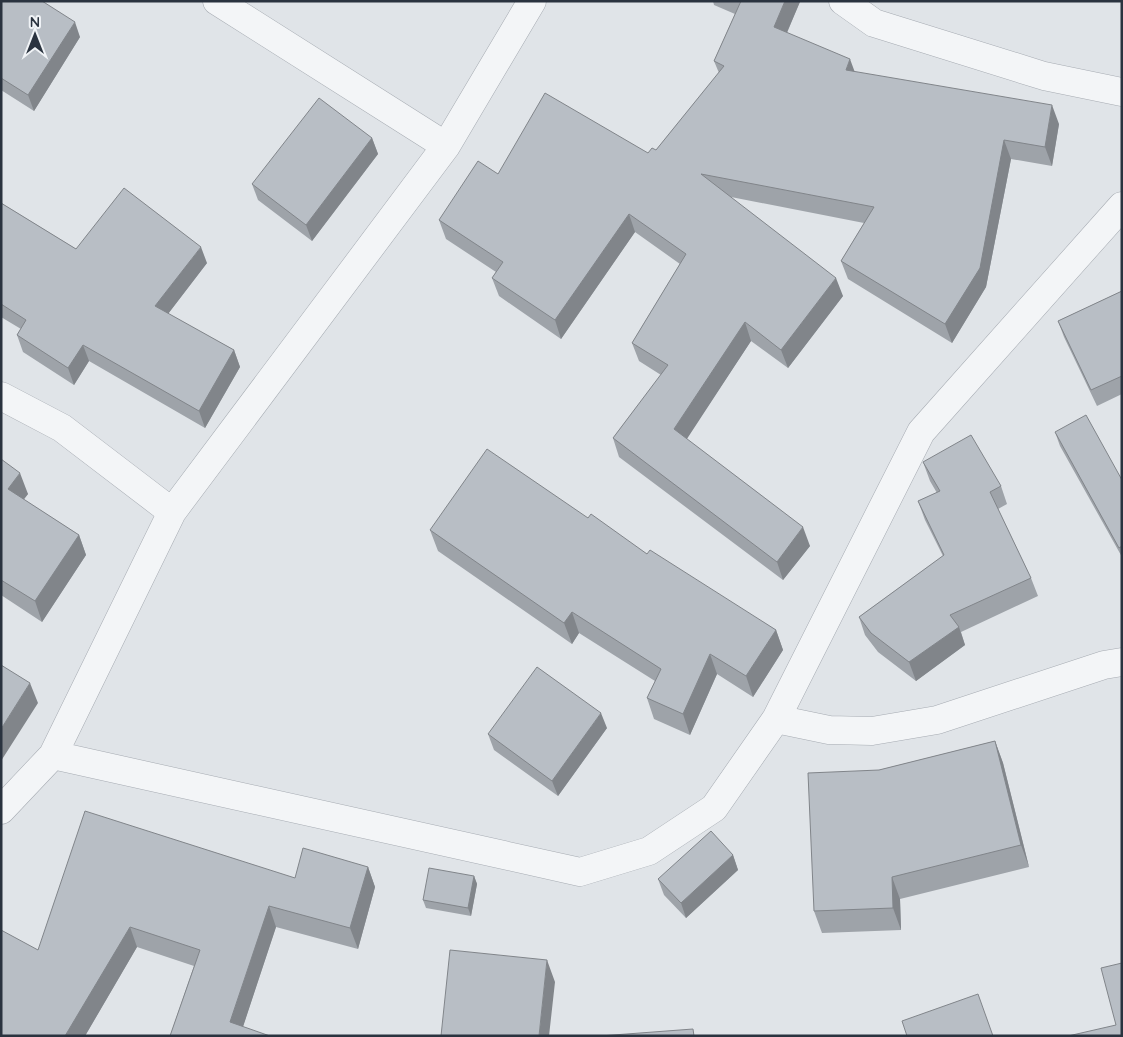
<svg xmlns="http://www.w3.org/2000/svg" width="1123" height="1037" font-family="Quicksand,sans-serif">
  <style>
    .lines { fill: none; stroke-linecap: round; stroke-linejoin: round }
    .minor-casing { stroke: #a6abb2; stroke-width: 29 }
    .minor { stroke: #f3f5f7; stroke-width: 28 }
    .wall { fill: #9ea3a9 }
    .shaded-wall { fill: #81858a }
    .building { fill: #b8bec5; stroke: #81858a }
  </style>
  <rect width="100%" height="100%" fill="#e0e4e8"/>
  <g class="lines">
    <g class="minor-casing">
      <path id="minor" d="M 217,1 L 446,146
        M 843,1 L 874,23 L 1044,76 L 1122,92
        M 1,396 L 62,428 L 172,512
        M 776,719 L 829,730 L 872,731 L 937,720 L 1104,665 L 1122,662
        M 53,755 L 580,872 L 649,851 L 714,808 L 776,719 L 921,432 L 1122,206
        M 1,810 L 53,755 L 172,512 L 446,146 L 532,1"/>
    </g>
    <use href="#minor" class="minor"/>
  </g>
  <path class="wall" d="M 1,1 L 80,37 L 34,111 L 1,90 Z
    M 713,1 L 800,1 L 787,33 L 855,72 L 1059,124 L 1052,166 L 1011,159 L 986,287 L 952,343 L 848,279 L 841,261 L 864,223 L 731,197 L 843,296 L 788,368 L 751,341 L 686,439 L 810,546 L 783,580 L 619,457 L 613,438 L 661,375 L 639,361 L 632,343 L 680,264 L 635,232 L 561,339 L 499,296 L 492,278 L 496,272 L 446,239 L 439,220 L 498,174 L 648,153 L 656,150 L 719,73 L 714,61 L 735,14 L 714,5 Z
    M 372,138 L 378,154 L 312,241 L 258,200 L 252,184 Z
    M 1,203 L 76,249 L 207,263 L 168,314 L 234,350 L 240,367 L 205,428 L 89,361 L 74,385 L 23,352 L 17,335 L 21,329 L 1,317 Z
    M 1122,291 L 1122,394 L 1097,406 L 1064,337 L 1058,321 Z
    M 1055,432 L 1122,480 L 1122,557 L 1060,446 Z
    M 1,459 L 28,494 L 23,499 L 79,535 L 86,555 L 42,622 L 1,595 Z
    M 923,462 L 1001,486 L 1007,504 L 998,509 L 1031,578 L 1038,596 L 961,632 L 965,645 L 916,681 L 878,652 L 865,635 L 859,617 L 943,556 L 925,520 L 918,501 L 937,493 L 930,481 Z
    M 588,518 L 647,554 L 776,630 L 783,650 L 753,697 L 717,674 L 690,735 L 654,719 L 647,698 L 655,681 L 579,633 L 572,644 L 438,551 L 430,530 Z
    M 607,728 L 558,796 L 494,750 L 488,734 Z
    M 995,741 L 1003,763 L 1029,867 L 900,899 L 901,930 L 822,933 L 814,911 L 879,770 Z
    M 733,855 L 738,870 L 686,918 L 664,895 L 658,879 Z
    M 368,867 L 375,887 L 358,949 L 276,927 L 243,1026 L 170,1036 L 194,966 L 137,947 L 85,1036 L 1,1036 L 38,950 L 295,878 Z
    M 474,876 L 477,884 L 471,916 L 426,908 L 423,900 Z"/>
  <path class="shaded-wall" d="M 785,1 L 800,2 L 781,46 L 774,27 Z
    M 75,22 L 80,37 L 34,111 L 28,95 Z
    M 850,59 L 857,78 L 846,70 Z
    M 1052,105 L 1059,124 L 1052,166 L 1045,147 Z
    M 372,138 L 378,154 L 312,241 L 306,225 Z
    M 1004,140 L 1011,159 L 986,287 L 952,343 L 945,324 Z
    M 629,214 L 635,232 L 561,339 L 555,320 Z
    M 201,247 L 207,263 L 161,323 L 155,306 Z
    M 836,278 L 843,296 L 788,368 L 781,350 Z
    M 745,322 L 751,341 L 681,448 L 674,429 Z
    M 83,345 L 89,361 L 74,385 L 68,368 Z
    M 234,350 L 240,367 L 205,428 L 199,411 Z
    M 20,473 L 28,494 L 16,510 L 8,489 Z
    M 803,527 L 810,546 L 783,580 L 777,562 Z
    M 79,535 L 86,555 L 42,622 L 35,601 Z
    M 572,612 L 579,633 L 572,644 L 564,623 Z
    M 959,627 L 965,645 L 916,681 L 909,662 Z
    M 776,630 L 783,650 L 753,697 L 746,676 Z
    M 710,654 L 717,674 L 690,735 L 683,714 Z
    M 30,683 L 38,703 L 1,761 L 1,729 Z
    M 601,713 L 607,728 L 558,796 L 552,781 Z
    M 995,741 L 1003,763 L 1029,867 L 1021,845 Z
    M 733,855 L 738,870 L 686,918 L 681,903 Z
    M 368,867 L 375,887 L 358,949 L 350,928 Z
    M 474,876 L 477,884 L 471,916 L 468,908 Z
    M 892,877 L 900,899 L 901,930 L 893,908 Z
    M 269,906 L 276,927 L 240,1036 L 230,1022 Z
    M 130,927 L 137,947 L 85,1036 L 65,1036 Z
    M 547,960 L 555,982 L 549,1036 L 539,1036 Z"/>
  <path class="building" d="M 1,1 L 42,1 L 75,22 L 28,95 L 1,78 Z
    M 741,1 L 785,1 L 774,27 L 850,59 L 846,70 L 1052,105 L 1045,147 L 1004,140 L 980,268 L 945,324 L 841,261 L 874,207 L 701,174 L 836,278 L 781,350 L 745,322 L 674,429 L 803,527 L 777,562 L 613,438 L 668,365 L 632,343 L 686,254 L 629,214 L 555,320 L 492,278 L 503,262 L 439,220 L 478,161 L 498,174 L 545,93 L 648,153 L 652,148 L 656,150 L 724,66 L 714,61 Z
    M 319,98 L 372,138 L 306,225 L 252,184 Z
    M 124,188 L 201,247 L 155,306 L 234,350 L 199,411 L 83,345 L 68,368 L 17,335 L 26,320 L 1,304 L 1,203 L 76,249 Z
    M 1122,291 L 1122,376 L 1091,390 L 1058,321 Z
    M 1086,415 L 1122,480 L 1122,546 L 1119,548 L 1055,432 Z
    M 971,435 L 1001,486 L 990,492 L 1031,578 L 950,615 L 959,627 L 909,662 L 871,633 L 859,617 L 944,555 L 918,501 L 940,491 L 923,462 Z
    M 487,449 L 588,518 L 591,514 L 647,554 L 650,550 L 776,630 L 746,676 L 710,654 L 683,714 L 647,698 L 661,669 L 572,612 L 564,623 L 430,530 Z
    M 1,459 L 20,473 L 8,489 L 79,535 L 35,601 L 1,580 Z
    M 1,665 L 30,683 L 1,729 Z
    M 537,667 L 601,713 L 552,781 L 488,734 Z
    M 995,741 L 1021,845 L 892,877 L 893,908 L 814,911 L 808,773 L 879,770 Z
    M 85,811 L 295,878 L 303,848 L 368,867 L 350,928 L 269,906 L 230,1022 L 270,1036 L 170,1036 L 200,950 L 130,927 L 65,1036 L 1,1036 L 1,930 L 38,950 Z
    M 711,831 L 733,855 L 681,903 L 658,879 Z
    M 429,868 L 474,876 L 468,908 L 423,900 Z
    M 450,950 L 547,960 L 539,1036 L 441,1036 Z
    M 1122,963 L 1122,1036 L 1068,1036 L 1116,1025 L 1101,968 Z
    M 978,994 L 993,1036 L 907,1036 L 902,1021 Z
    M 693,1029 L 694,1036 L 600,1036 Z"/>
  <rect width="1123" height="1037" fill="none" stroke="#2a333f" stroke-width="5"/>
  <g transform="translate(35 35)" stroke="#f0f3f6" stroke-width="4" paint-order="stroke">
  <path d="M0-4L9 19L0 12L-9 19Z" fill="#2a333f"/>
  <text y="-8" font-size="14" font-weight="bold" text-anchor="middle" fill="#2a333f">N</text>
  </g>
</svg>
